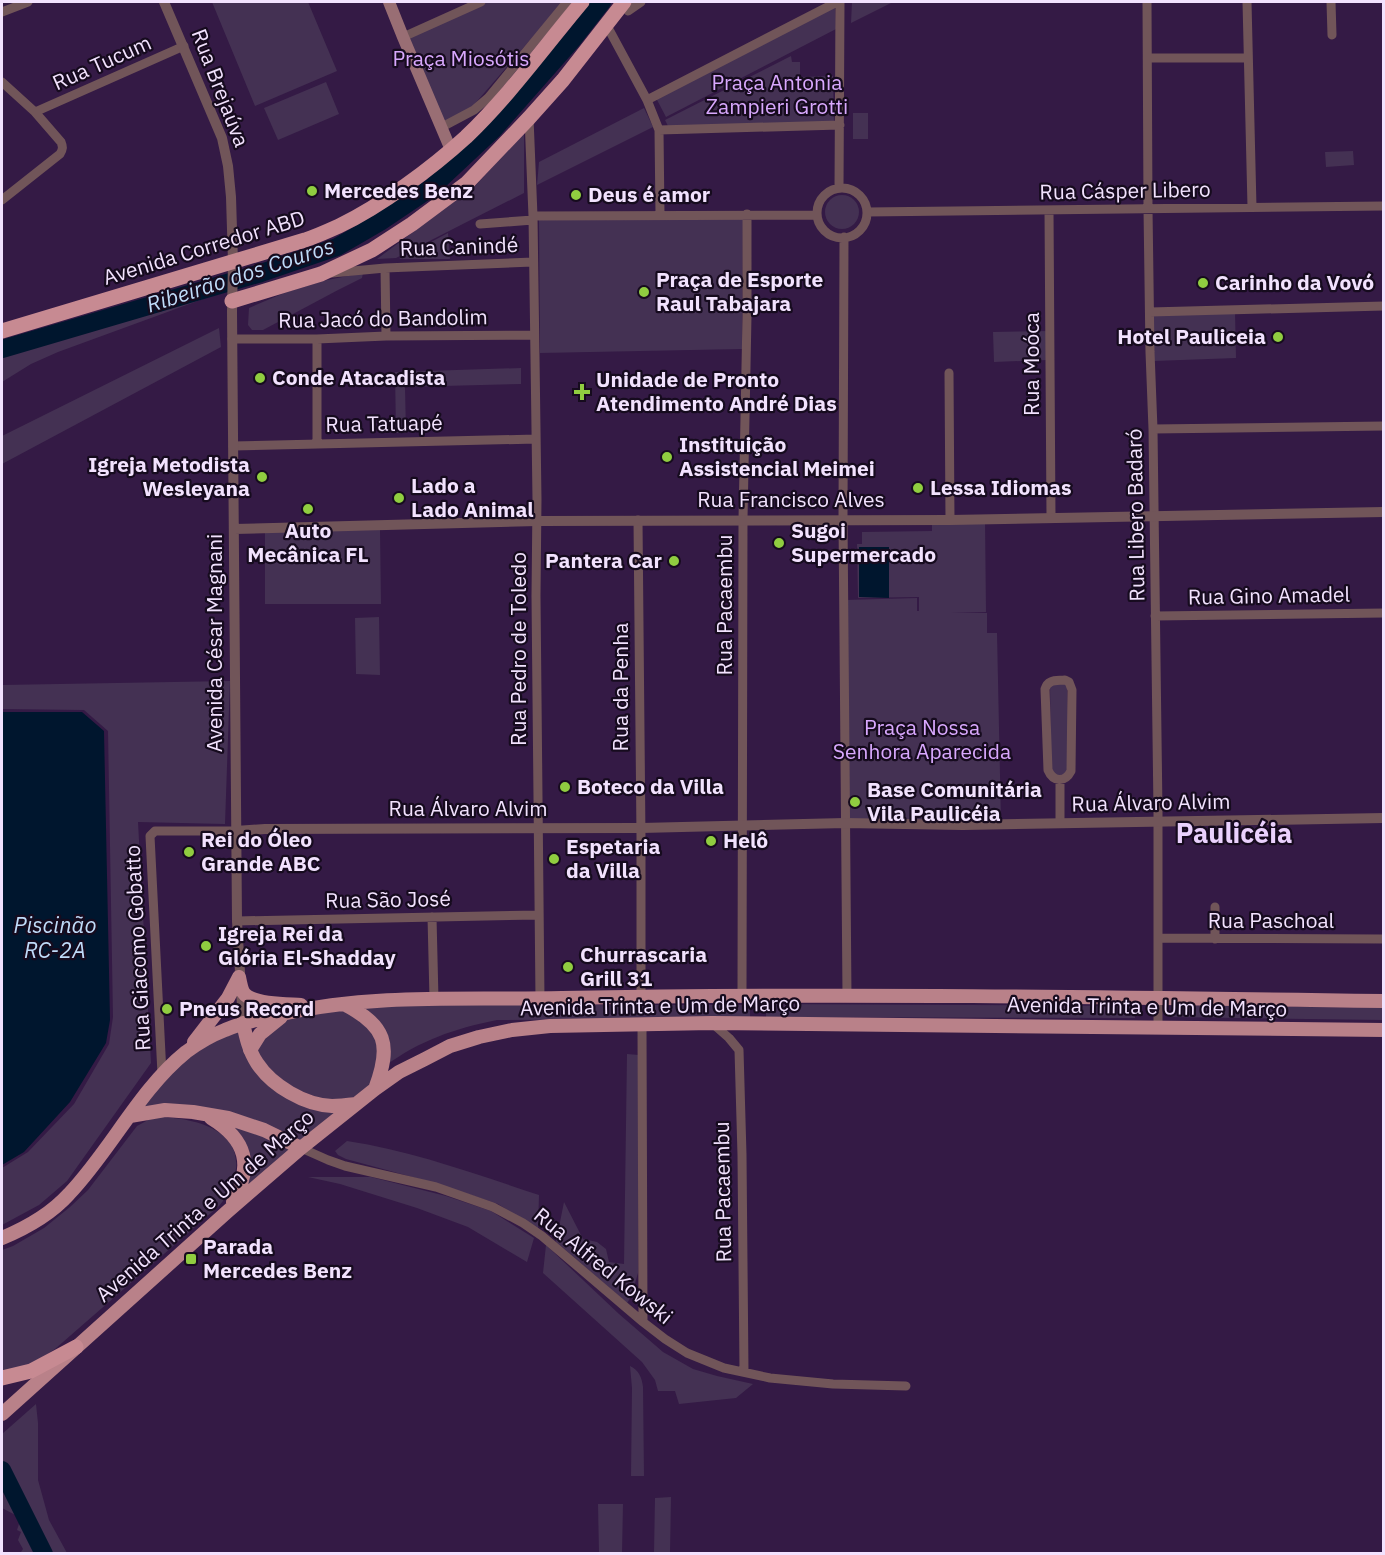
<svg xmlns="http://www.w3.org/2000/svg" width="1385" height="1555" font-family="'IBM Plex Sans',sans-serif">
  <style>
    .green { fill: #443153 }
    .water { fill: #00162e }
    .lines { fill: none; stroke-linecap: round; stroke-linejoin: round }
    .river { stroke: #00162e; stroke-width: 18 }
    .minor { stroke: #715559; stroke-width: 9 }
    .tertiary { stroke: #715559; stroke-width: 10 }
    .secondary { stroke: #996e74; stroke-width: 12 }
    .primary { stroke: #b98189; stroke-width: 14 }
    .trunk { stroke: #c78a92; stroke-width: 15 }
    .poi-dot { fill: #90cd40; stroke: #160b1e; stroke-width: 2 }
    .labels { text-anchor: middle; stroke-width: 4.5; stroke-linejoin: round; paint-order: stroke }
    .park-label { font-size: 21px; fill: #d9a8fe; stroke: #160b1e }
    .street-label { font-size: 21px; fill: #f2e2fe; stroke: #160b1e }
    .poi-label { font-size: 21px; font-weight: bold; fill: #f2e2fe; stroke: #160b1e; text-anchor: start }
    .water-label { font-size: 22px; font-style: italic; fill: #bfdbf9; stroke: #160b1e }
    .district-label { font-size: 27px; font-weight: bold; fill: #ead1fd; stroke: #160b1e }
  </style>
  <rect width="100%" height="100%" fill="#341a45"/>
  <path class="green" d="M 212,2 L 308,2 L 337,71 L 255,106 Z
    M 487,2 L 563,2 L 472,107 L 443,125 L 406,39 Z
    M 852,2 L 893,2 L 851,23 Z
    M 835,3 L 836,29 L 666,117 L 656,98 Z
    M 791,56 L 792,62 L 800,62 L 800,77 L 833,76 L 834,123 L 669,128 L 665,120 Z
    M 326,82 L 339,114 L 278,140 L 264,108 Z
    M 644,108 L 653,127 L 537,185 L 539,162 Z
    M 853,113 L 868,113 L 868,139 L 853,139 Z
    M 524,132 L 524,193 L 396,258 L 377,259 L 476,185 Z
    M 1353,151 L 1354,165 L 1326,167 L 1325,152 Z
    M825 212a17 17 0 1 1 34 0a17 17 0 1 1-34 0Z
    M 743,219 L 742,349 L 540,353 L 539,220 Z
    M 448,233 L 450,259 L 399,259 Z
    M 363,273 L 362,278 L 338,290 L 263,330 L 252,330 L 248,325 L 249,308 L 284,293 L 327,280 Z
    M 212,290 L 214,295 L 58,352 L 31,364 L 2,382 L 2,357 L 45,345 Z
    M 1235,312 L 1236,358 L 1154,361 L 1153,314 Z
    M 219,328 L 221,347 L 2,464 L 2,436 Z
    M 1048,331 L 1048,360 L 994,362 L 993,332 Z
    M 521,368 L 521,384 L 405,387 L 406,433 L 396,433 L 395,372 Z
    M 985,520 L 986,612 L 951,612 L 987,613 L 987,633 L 997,633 L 1001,822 L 848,823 L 845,600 L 917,598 L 917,611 L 919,611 L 919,597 L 858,598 L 857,544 L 862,544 L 862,532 L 932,531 L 932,521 Z
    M 380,530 L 381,604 L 265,604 L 265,531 Z
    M 379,617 L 380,675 L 356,674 L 355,618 Z
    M 230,681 L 225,824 L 138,822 L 151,1063 L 67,1181 L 39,1205 L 2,1225 L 2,1168 L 28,1152 L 74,1104 L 109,1044 L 113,1017 L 108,731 L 84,710 L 2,709 L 2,685 Z
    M 1067,683 L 1069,775 L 1051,776 L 1050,684 Z
    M 766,1004 L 1135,1006 L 1135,1018 L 766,1017 Z
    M 381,1005 L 750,1005 L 750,1018 L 497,1020 C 453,1029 421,1040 385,1066 L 386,1057 L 358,1008 Z
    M 1171,1005 L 1383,1008 L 1383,1020 L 1171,1017 Z
    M 346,1009 L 360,1017 L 377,1038 L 379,1051 L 373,1079 L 368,1087 L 354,1097 L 329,1102 L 294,1088 L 271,1071 L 257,1053 L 257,1045 L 288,1018 Z
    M 240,1028 L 264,1080 L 346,1109 L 299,1145 L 268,1128 L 140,1109 L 155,1089 L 193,1052 Z
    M 627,1054 L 639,1055 L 638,1273 L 631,1297 L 627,1303 L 556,1242 L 564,1202 L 583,1239 L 597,1242 L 606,1249 L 609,1262 L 624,1264 Z
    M 160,1117 C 191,1118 240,1128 236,1168 C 235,1175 233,1184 230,1190 C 227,1196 223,1201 219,1206 L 55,1349 L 29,1366 L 2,1373 L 2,1250 L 13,1246 L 44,1228 L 70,1207 L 88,1190 L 137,1126 L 150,1119 Z
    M 228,1121 L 295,1148 L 240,1198 L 245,1183 Z
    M 347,1141 C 413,1151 475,1174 539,1195 L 538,1229 L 498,1204 L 438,1184 L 346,1159 L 338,1155 L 335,1151 Z
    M 308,1177 L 371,1177 L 446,1196 L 491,1211 L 534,1238 L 527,1262 L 468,1227 L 417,1208 L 340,1184 Z
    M 546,1245 L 619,1314 L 663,1352 L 693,1369 L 717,1376 L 753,1384 L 736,1398 L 679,1404 L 675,1391 L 658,1391 L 655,1380 L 642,1362 L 543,1273 Z
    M 630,1366 C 639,1370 642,1378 643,1387 L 644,1476 L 631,1476 L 632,1388 Z
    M 36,1404 L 38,1423 L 38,1480 L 49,1520 L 67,1553 L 50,1553 L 2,1463 L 2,1434 Z
    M 2,1477 L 39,1549 L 42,1553 L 22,1553 L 21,1552 L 23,1549 L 18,1540 L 21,1532 L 17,1530 L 21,1518 L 2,1508 Z
    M 671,1497 L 670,1553 L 654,1553 L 655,1498 Z
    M 598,1504 L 623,1504 L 622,1553 L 599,1553 Z"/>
  <path class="water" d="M 859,547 L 889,547 L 889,598 L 859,597 Z
    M 2,712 L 82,712 L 104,731 L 110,1020 L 106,1043 L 70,1102 L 24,1152 L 2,1165 Z"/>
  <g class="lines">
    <path class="river" d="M 2,349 L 261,273 L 337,247 L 356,236 L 380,222 L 432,187 L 493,130 L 573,39 L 602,2
      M 2,1470 L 44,1554"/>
    <path class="minor" d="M 1147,2 L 1148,209 L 1150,352 L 1153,429 L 1158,812 L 1158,1028
      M 1247,2 L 1252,207
      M 1331,2 L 1332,35
      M 628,11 L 641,2
      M 2,12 L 28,2
      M 606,24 L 647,100 L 659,130 L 660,215
      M 403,37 L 481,2
      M 1148,58 L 1248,58
      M 2,82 L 35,112 L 61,142 C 63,147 63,149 60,154 L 2,200
      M 647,100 L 837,2
      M 35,112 L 184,46
      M 529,118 L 533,216 L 537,499 L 536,596 L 540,999
      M 442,127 L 474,110 L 488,98 L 567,2
      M 659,130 L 840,125
      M 839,188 L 840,2
      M817 213a25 25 0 1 1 50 0a25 25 0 1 1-50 0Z
      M 1049,210 L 1051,517
      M 867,212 L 1384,206
      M 533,216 L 817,215
      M 480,224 L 533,220
      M 844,237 L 843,520 L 847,996
      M 385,268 L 386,336
      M 332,273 L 385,268 L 533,262
      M 1150,312 L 1384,306
      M 232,339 L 317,339 L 386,336 L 534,335
      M 949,373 L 950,520
      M 1153,429 L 1384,426
      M 317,444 L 317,339
      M 233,446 L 536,439
      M 638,520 L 641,838 L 641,997
      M 1155,616 L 1384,613
      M 1065,680 L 1069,682 L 1072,690 L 1071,771 C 1065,783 1053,782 1048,770 L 1045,689 C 1048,679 1056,681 1065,680 Z
      M 1060,780 L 1060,823
      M 1215,907 L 1215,939
      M 432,917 L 434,999
      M 237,921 L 539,915
      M 1158,938 L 1384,939
      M 742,996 L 743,519 L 747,316 L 747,214
      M 712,1023 L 729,1038 L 739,1050 L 742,1155 L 744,1372
      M 642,1026 L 643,1322
      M 162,1074 L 150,836 L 155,831 L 236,831
      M 301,1148 L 328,1160 L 345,1166 L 436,1187 L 493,1207 L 523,1223 L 542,1236 L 643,1322 L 665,1339 L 687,1353 L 724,1368 L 770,1378 L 833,1384 L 906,1386"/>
    <path class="tertiary" d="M 164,2 L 222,138 L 228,166 L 231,197 L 233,262 L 232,311 L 237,921 L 243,1023
      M 234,529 L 537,521 L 950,520 L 1384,512
      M 236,831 L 265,829 L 641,828 L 845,823 L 963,825 L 1384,818"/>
    <path class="secondary" d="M 389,2 L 403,37 L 451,150"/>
    <path class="primary" d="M 239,977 C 240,982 241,988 243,992 C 251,1005 286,1004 301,1005
      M 344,1004 C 386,1026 392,1044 375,1089
      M 243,1023 C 246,1037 249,1051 257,1063 C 272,1086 305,1105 332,1106 C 340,1106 348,1105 356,1104
      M 194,1042 L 228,998 L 239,977
      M 250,1050 L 260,1034 L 281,1017
      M 130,1116 L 165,1110 L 193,1112 L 228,1118 L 264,1130 L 301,1148
      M 211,1118 C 247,1140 253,1166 233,1202
      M 2,1238 C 26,1228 51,1214 69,1194 C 111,1150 139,1090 186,1052 C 198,1043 212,1035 225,1030 C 243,1022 263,1018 282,1014 C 374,993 468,1000 562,998 C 836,993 1110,997 1384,1001
      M 2,1414 L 228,1211 L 301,1148 L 375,1089 L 399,1072 L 425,1059 L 450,1046 L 479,1037 L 512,1030 L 550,1026 L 712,1023 L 1384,1030"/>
    <path class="trunk" d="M 232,301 L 321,274 L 372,250 L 412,224 L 467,183 L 529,118 L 563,80 L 624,2
      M 2,331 L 305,240 C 317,236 328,231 339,226 C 381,206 432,168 466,137 C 509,96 544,47 582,2
      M 2,1378 L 31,1371 L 76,1347"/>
  </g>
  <g class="poi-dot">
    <circle cx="312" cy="191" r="6"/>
    <circle cx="576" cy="195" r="6"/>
    <circle cx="1203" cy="283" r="6"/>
    <circle cx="644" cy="292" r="6"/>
    <circle cx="1278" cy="337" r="6"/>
    <circle cx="260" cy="378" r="6"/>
    <path d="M579 383h6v6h6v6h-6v6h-6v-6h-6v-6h6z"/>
    <circle cx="667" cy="457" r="6"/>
    <circle cx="262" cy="477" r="6"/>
    <circle cx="918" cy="488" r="6"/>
    <circle cx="399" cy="498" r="6"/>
    <circle cx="308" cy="509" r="6"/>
    <circle cx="779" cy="543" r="6"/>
    <circle cx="674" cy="561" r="6"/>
    <circle cx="565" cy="787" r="6"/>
    <circle cx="855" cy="802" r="6"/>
    <circle cx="711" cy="841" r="6"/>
    <circle cx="189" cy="852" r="6"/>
    <circle cx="554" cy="859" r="6"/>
    <circle cx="206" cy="946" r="6"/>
    <circle cx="568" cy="967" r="6"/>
    <circle cx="167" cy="1009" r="6"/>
    <rect x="185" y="1253" width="12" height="12" rx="3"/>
  </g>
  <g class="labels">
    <g class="park-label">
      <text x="461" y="66">Praça Miosótis</text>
      <text x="777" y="90">Praça Antonia<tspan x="777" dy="24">Zampieri Grotti</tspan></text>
      <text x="922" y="735">Praça Nossa<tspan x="922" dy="24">Senhora Aparecida</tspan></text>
    </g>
    <g class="street-label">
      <text transform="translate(102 63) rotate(-24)" y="7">Rua Tucum</text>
      <text transform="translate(220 88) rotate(69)" y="7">Rua Brejaúva</text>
      <text transform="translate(1125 191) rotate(-1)" y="7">Rua Cásper Libero</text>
      <text transform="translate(459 247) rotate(-2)" y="7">Rua Canindé</text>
      <text transform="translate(204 248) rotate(-17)" y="7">Avenida Corredor ABD</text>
      <text transform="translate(383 319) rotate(-1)" y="7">Rua Jacó do Bandolim</text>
      <text transform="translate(1032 364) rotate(-90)" y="7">Rua Moóca</text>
      <text transform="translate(384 424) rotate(-1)" y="7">Rua Tatuapé</text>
      <text x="791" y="507">Rua Francisco Alves</text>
      <text transform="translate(1136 515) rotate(-91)" y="7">Rua Libero Badaró</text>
      <text transform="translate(1269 596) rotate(-1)" y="7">Rua Gino Amadel</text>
      <text transform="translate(725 605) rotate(-90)" y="7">Rua Pacaembu</text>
      <text transform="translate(215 643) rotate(-90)" y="7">Avenida César Magnani</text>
      <text transform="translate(519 649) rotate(-90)" y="7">Rua Pedro de Toledo</text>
      <text transform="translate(621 687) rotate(-90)" y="7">Rua da Penha</text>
      <text transform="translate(1151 803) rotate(-1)" y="7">Rua Álvaro Alvim</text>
      <text x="468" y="816">Rua Álvaro Alvim</text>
      <text transform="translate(388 900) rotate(-1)" y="7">Rua São José</text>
      <text x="1271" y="928">Rua Paschoal</text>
      <text transform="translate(138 948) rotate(-93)" y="7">Rua Giacomo Gobatto</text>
      <text transform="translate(660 1006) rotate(-1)" y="7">Avenida Trinta e Um de Março</text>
      <text transform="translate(1147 1007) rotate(1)" y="7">Avenida Trinta e Um de Março</text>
      <text transform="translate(723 1192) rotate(-91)" y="7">Rua Pacaembu</text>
      <text transform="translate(205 1206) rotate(-41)" y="7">Avenida Trinta e Um de Março</text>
      <text transform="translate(603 1266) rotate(39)" y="7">Rua Alfred Kowski</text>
    </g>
    <g class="poi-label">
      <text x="324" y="198">Mercedes Benz</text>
      <text x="588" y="202">Deus é amor</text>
      <text x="656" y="287">Praça de Esporte<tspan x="656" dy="24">Raul Tabajara</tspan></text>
      <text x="1215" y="290">Carinho da Vovó</text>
      <text x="1266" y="344" text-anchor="end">Hotel Pauliceia</text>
      <text x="272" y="385">Conde Atacadista</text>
      <text x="596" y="387">Unidade de Pronto<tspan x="596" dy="24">Atendimento André Dias</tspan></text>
      <text x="679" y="452">Instituição<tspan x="679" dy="24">Assistencial Meimei</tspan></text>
      <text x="250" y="472" text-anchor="end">Igreja Metodista<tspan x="250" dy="24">Wesleyana</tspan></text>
      <text x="411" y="493">Lado a<tspan x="411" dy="24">Lado Animal</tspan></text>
      <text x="930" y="495">Lessa Idiomas</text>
      <text x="308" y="538" text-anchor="middle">Auto<tspan x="308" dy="24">Mecânica FL</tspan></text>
      <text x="791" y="538">Sugoi<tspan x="791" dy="24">Supermercado</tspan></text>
      <text x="662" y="568" text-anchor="end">Pantera Car</text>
      <text x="577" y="794">Boteco da Villa</text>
      <text x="867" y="797">Base Comunitária<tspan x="867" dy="24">Vila Paulicéia</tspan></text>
      <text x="201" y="847">Rei do Óleo<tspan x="201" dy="24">Grande ABC</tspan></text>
      <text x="723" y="848">Helô</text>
      <text x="566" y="854">Espetaria<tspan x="566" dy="24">da Villa</tspan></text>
      <text x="218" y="941">Igreja Rei da<tspan x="218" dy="24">Glória El-Shadday</tspan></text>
      <text x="580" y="962">Churrascaria<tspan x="580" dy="24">Grill 31</tspan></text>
      <text x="179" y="1016">Pneus Record</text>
      <text x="203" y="1254">Parada<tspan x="203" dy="24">Mercedes Benz</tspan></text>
    </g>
    <g class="water-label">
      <text transform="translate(240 275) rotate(-18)" y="8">Ribeirão dos Couros</text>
      <text x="55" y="933">Piscinão<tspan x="55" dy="25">RC-2A</tspan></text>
    </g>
    <g class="district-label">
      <text x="1234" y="843">Paulicéia</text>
    </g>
  </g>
  <rect width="1385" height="1555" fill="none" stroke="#f2e2fe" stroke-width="6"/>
</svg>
